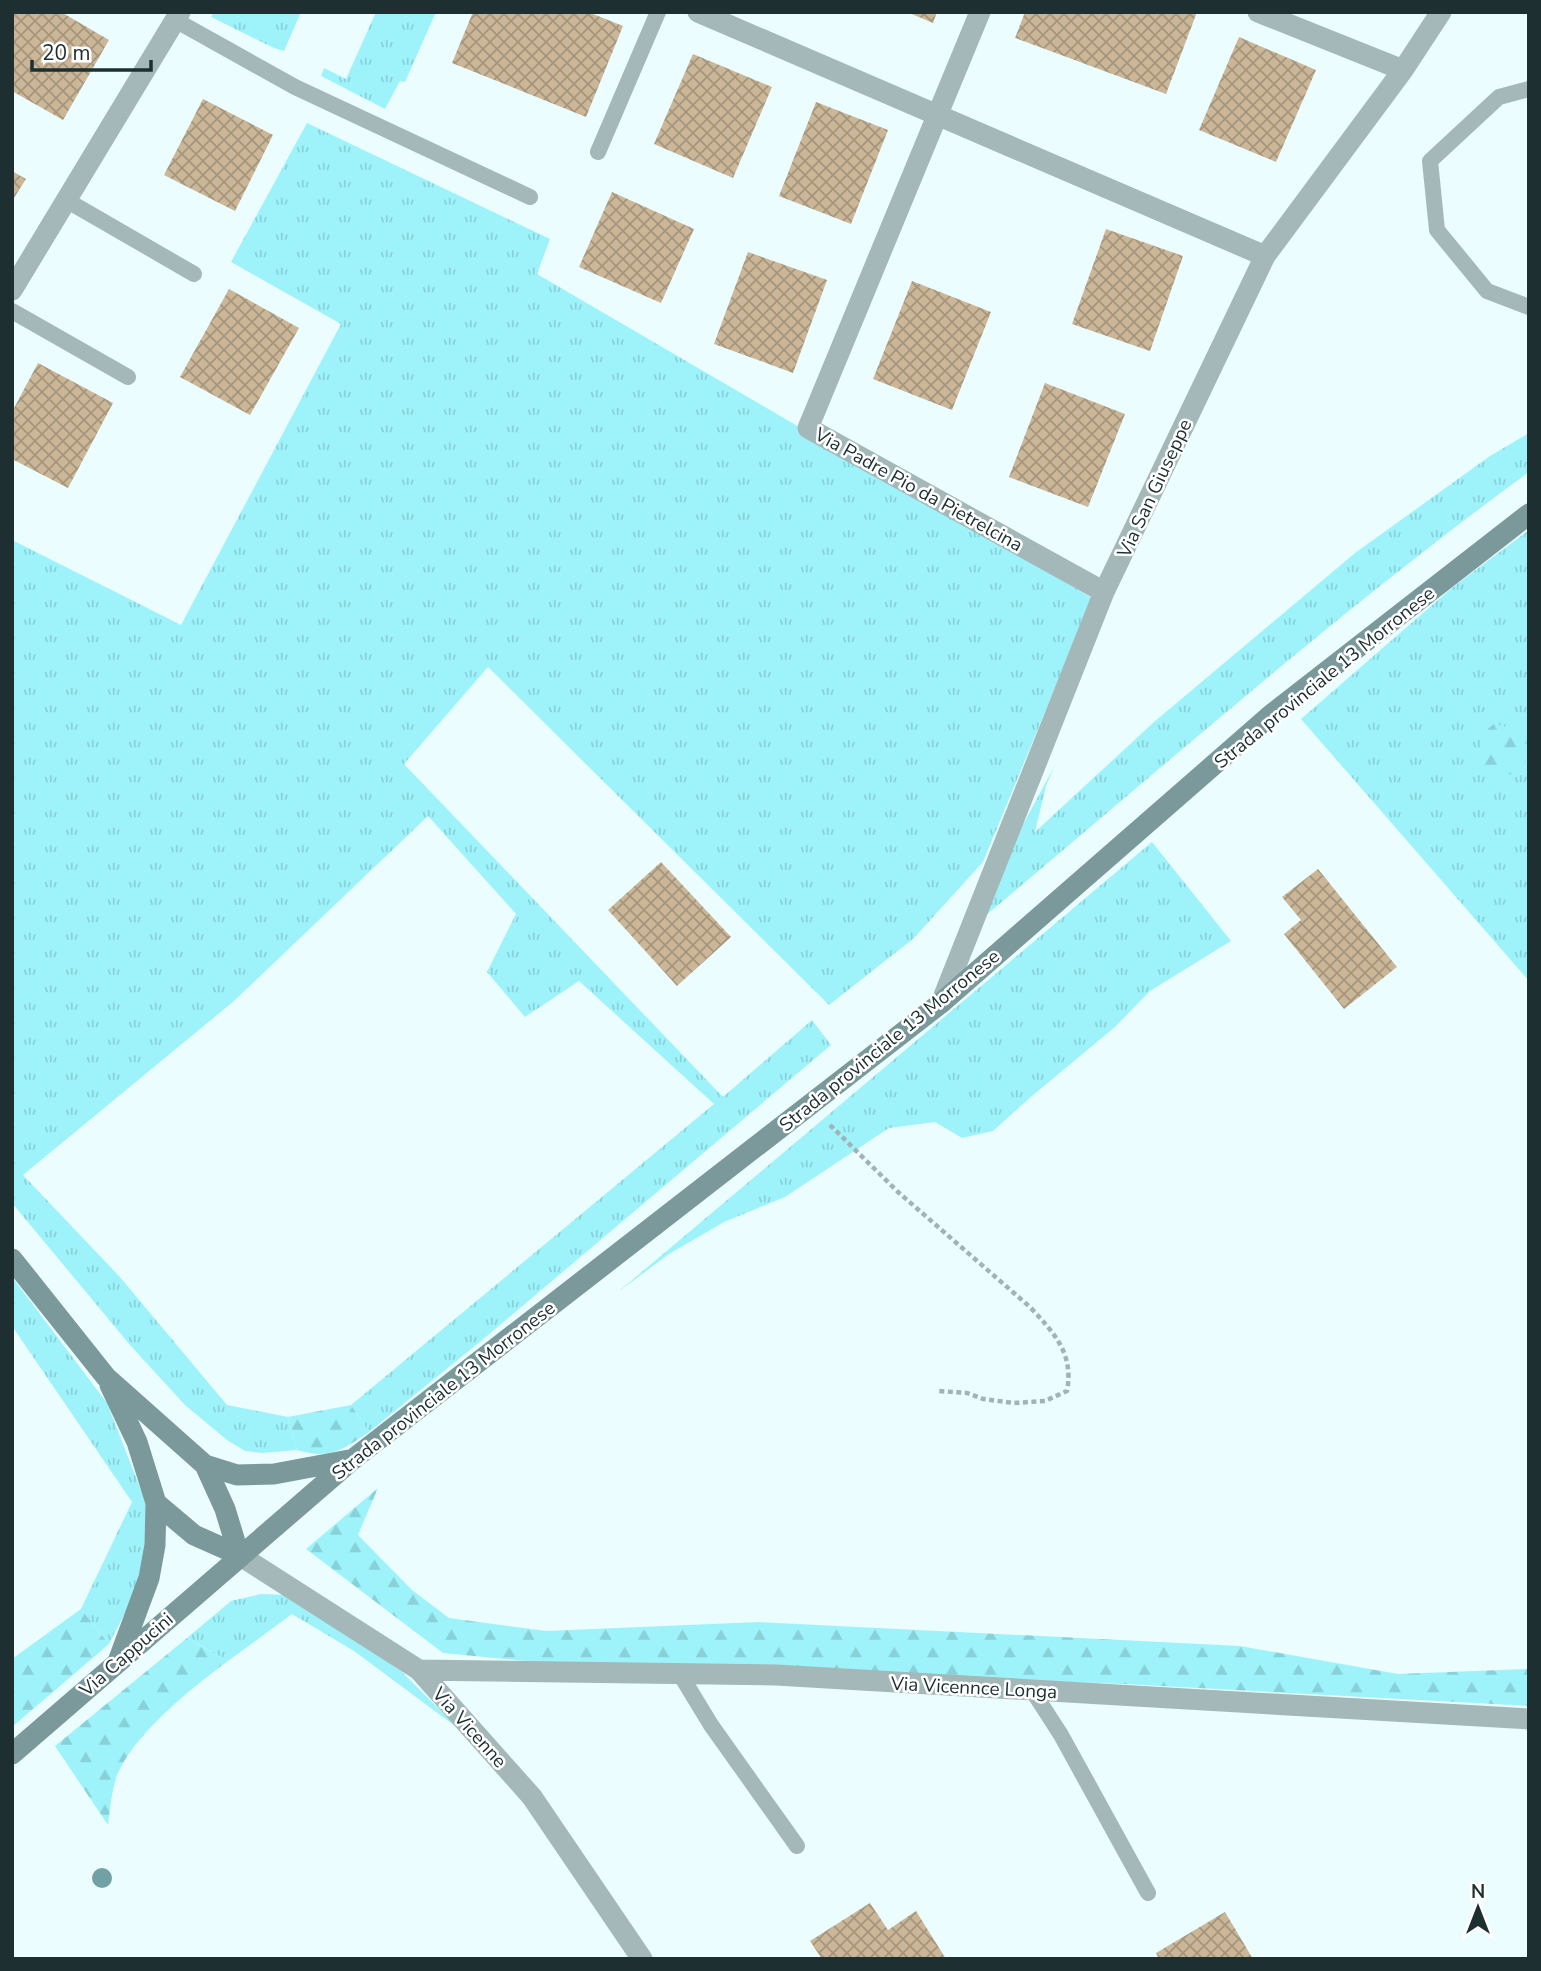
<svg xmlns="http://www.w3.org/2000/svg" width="1541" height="1971" font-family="'Nunito Sans',sans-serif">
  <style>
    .grass { fill: url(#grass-tufts) }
    .forest { fill: url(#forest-firs) }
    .building { fill: url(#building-cross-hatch) }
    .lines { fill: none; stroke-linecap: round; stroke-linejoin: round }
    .path { stroke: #a1b3b4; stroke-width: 4.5; stroke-dasharray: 5 3.5; stroke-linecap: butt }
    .service { stroke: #a4b8b9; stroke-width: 16 }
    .minor { stroke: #a4b8b9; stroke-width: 21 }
    .secondary { stroke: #7b989a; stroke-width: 21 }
    .tree { fill: #70a2a5 }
    .labels { text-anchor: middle; stroke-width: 5; stroke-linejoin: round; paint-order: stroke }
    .street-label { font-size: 19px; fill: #1d2f31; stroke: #fff }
  </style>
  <defs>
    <pattern id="grass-tufts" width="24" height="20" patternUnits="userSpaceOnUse" patternTransform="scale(1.75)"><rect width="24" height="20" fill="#9ef3fb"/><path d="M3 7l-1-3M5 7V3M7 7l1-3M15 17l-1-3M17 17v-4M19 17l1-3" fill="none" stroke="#88d1d8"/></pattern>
    <pattern id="forest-firs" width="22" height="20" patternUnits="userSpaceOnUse" patternTransform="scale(1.75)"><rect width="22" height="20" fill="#9ef3fb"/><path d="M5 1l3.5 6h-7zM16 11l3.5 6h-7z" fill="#88d1d8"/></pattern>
    <pattern id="building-cross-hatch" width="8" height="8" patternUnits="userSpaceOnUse" patternTransform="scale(1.75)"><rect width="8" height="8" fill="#cbb798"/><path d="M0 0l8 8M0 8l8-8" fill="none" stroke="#a4957d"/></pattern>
  </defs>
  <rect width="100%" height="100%" fill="#ebfdfe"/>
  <path class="grass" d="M 214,12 L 301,12 L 284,51 L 274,48 L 211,17 Z
    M 376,12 L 436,12 L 405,82 L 400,81 L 385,109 L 321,76 L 324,68 L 346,79 Z
    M 307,123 L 550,239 L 537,274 L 1092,598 L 983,862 L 913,939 L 829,1005 L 488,667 L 404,764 L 723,1097 L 812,1020 L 831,1045 L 481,1341 L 369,1432 L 351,1405 L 714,1104 L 579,981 L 525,1017 L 487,972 L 516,914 L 428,816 L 234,1001 L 23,1175 L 119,1276 L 227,1405 L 288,1417 L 297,1450 L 262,1453 L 245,1451 L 227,1440 L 185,1405 L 130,1345 L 12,1203 L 12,540 L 181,625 L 341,324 L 231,262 Z
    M 1529,433 L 1529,472 C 1340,610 1164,766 985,916 L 1020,830 L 1054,767 L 1046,786 L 1035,832 L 1154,722 L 1355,553 L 1490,456 Z
    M 1529,530 L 1529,981 L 1301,719 L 1453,587 Z
    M 1152,842 L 1231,941 L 1150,991 L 1115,1027 L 1032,1096 L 993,1131 L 962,1138 L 935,1122 L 889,1128 L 785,1197 L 724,1222 L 669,1254 L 618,1292 Z
    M 12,1277 L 107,1403 L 148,1508 L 143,1578 L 109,1644 L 81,1609 L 132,1502 L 12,1326 Z
    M 261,1594 L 289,1595 L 401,1671 L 459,1729 L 354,1651 L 292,1614 L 228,1661 L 187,1638 L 231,1601 Z"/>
  <path class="forest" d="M 1494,724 C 1504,726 1513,727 1520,735 C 1539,755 1518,790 1484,768 C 1480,751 1478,734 1494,724 Z
    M 351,1405 L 369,1432 C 342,1450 330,1460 297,1450 L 288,1417 Z
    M 378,1488 L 358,1535 L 412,1590 L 449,1618 L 546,1631 L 759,1622 L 1240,1646 L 1398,1674 L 1529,1669 L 1529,1706 L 1124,1684 L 546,1663 L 443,1653 L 306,1549 Z
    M 81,1609 L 109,1644 L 12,1727 L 12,1659 Z
    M 187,1638 L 228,1661 C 193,1687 127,1739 115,1782 C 111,1796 110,1811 108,1825 L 55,1746 Z"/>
  <path class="building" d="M 12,12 L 61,12 L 109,40 L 63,120 L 12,91 Z
    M 473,12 L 588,12 L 623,26 L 586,117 L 452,63 Z
    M 907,12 L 937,12 L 933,23 Z
    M 1025,12 L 1197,12 L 1166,94 L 1015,38 Z
    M 1239,37 L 1316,70 L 1276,162 L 1199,130 Z
    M 693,54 L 772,87 L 733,178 L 654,144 Z
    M 203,99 L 273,135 L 235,211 L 164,175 Z
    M 816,102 L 888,130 L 851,224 L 779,196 Z
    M 12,171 L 26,179 L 12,201 Z
    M 612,192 L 694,229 L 661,303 L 579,267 Z
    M 1106,229 L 1183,256 L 1150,351 L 1072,324 Z
    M 748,252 L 827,280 L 793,373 L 714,344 Z
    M 912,281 L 991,312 L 952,410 L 873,379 Z
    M 229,289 L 299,328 L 250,415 L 180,377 Z
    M 38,363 L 113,403 L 68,488 L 12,459 L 12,412 Z
    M 1045,383 L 1125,414 L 1088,507 L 1009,477 Z
    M 661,862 L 731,937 L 677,986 L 608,910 Z
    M 1318,869 L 1397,967 L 1344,1009 L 1284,934 L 1301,920 L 1282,897 Z
    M 870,1903 L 888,1930 L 916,1911 L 946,1959 L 822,1959 L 810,1941 Z
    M 1225,1912 L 1253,1959 L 1159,1959 L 1156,1953 Z"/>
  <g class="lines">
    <path class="path" d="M 830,1125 L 898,1192 L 1030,1307 C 1054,1333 1074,1353 1067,1391 L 1045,1401 L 1014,1403 L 983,1399 L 967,1393 L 939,1391"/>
    <path class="service" d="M 175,20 L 295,87 L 530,197
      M 1529,89 L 1499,97 L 1430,161 L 1437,230 L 1487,291 L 1529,307
      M 598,152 L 658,12
      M 66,200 L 194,274
      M 12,311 L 128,377
      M 680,1674 L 711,1725 L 797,1846
      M 1032,1690 L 1061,1735 L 1148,1893"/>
    <path class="minor" d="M 698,12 L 1265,256
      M 980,12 L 808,428 L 1104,592
      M 1258,12 L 1403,70
      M 12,290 L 180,12
      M 941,1003 L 1104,592 L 1265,256 L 1403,70 L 1441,12
      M 239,1555 L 419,1670 L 532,1797 L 642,1959
      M 419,1670 L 776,1675 L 1529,1719"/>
    <path class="secondary" d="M 12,1259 L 106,1377 L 205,1465 L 225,1509 L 239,1555
      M 110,1385 L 137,1442 L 156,1503 L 155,1545 L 149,1578 L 119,1659
      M 205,1465 L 237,1475 L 274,1474 L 349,1460
      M 156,1503 L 194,1535 L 239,1555
      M 12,1754 L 352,1460 L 941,1003 L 1272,714 L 1529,514"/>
  </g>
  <circle class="tree" cx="102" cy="1878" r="10"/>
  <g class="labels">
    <g class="street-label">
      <text transform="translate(1154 488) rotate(-65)" y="7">Via San Giuseppe</text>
      <text transform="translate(919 489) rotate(29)" y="7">Via Padre Pio da Pietrelcina</text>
      <text transform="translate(1324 677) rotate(-39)" y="7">Strada provinciale 13 Morronese</text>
      <text transform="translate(889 1040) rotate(-39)" y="7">Strada provinciale 13 Morronese</text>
      <text transform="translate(443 1390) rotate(-38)" y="7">Strada provinciale 13 Morronese</text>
      <text transform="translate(126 1654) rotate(-41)" y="7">Via Cappucini</text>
      <text transform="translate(974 1687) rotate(3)" y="7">Via Vicennce Longa</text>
      <text transform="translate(470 1727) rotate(48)" y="7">Via Vicenne</text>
    </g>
  </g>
  <rect width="1541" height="1971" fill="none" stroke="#1d2f31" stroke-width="28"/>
  <g transform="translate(1478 1908)" stroke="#ffffff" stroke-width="5" paint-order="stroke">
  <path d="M0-5L12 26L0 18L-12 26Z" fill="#1d2f31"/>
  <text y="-10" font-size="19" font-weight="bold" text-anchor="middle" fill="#1d2f31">N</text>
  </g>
  <path d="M32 60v10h119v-10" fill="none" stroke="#1d2f31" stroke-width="3.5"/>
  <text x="42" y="60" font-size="21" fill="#1d2f31" stroke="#ffffff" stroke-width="5" paint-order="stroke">20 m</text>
</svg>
